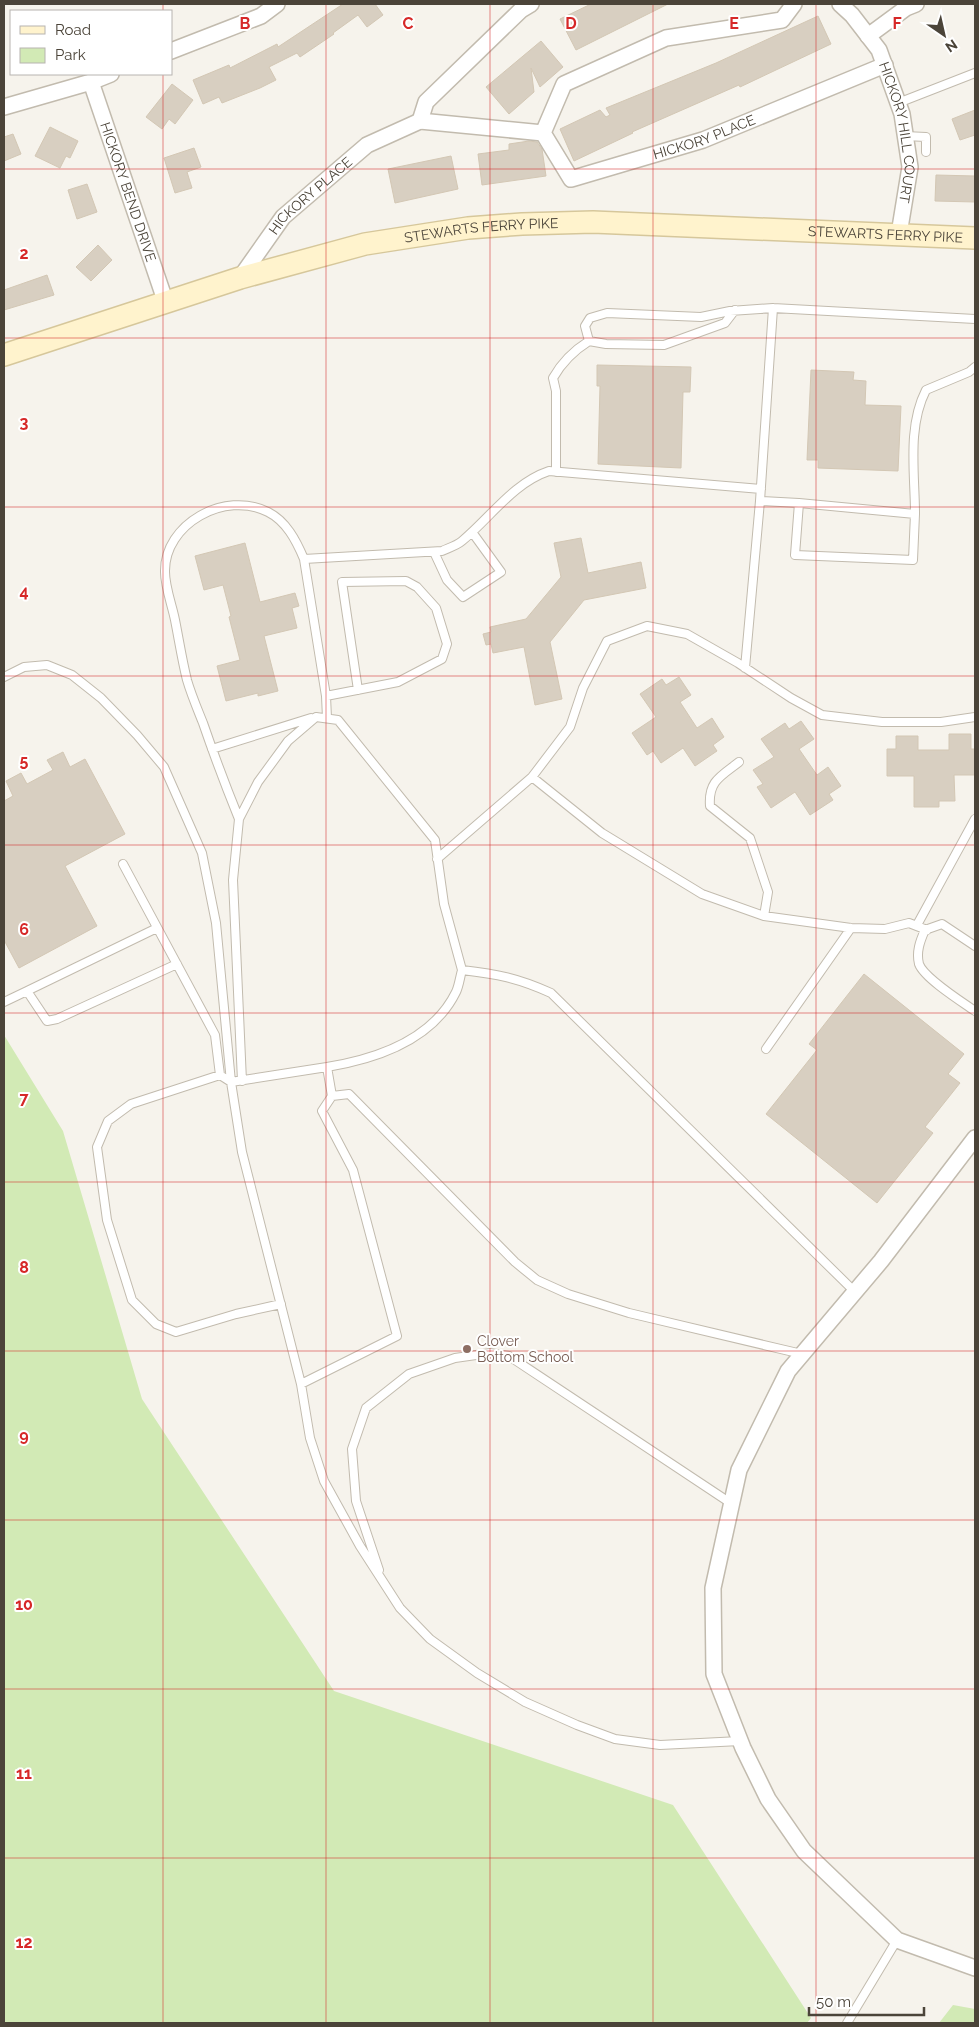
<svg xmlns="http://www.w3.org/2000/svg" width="979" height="2027" font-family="Raleway,sans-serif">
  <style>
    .green { fill: #d2eab5 }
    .building { fill: #d8cfc1; stroke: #d3c7b4 }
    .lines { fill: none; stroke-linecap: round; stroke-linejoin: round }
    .lane-casing { stroke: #c2bbae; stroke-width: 10 }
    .street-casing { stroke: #c2bbae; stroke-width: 18 }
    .secondary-casing { stroke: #d6c79b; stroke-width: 24 }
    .lane { stroke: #fff; stroke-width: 8 }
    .street { stroke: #fff; stroke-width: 15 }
    .secondary { stroke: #fff3cd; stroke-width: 21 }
    .grid { fill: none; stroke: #d62828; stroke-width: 1; stroke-opacity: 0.55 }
    .education-dot { fill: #8d6e63; stroke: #fff; stroke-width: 2 }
    .labels { text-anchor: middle; stroke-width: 4; stroke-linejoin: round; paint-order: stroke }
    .street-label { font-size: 14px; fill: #4b4439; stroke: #fff }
    .education-label { font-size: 14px; fill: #785e54; stroke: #fff; text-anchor: start }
    .grid-label { font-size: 16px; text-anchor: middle; font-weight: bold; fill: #d62828; stroke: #fff; stroke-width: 4; stroke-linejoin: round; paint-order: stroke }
  </style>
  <rect width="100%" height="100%" fill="#f6f3ec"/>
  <path class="green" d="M 4,1035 L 63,1131 L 142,1399 L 334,1691 L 673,1805 L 811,2018 L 807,2023 L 4,2023 Z
    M 953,2005 L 975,2009 L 975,2023 L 939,2023 Z"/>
  <path class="building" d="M 343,4 L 375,4 L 383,15 L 367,27 L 358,15 L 333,33 L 334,34 L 300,57 L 297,53 L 269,67 L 276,80 L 260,88 L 222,103 L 219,97 L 203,104 L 193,80 L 229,65 L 230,68 L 277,44 L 278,47 Z
    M 591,4 L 668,4 L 576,50 L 560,19 Z
    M 818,16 L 831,44 L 740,87 L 739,85 L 632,132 L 633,133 L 574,161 L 560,129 L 600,110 L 606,117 L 610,115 L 606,108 L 716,63 Z
    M 541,41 L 563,67 L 540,87 L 531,68 L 534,92 L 509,114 L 486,87 Z
    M 172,84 L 193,100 L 175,124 L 169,119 L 162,129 L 146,117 Z
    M 975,110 L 975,135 L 960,140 L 952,119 Z
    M 50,127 L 78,141 L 70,158 L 66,156 L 60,168 L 35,156 Z
    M 13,134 L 21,154 L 4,161 L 4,137 Z
    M 529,141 L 537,142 L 542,149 L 546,176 L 482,185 L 478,154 L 509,150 L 509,144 Z
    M 194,148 L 201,167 L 187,172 L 192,188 L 175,193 L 164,158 Z
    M 451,156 L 458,189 L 395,203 L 388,169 Z
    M 936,175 L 975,176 L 975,202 L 935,201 Z
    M 87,184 L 97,212 L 77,219 L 68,190 Z
    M 98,245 L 112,260 L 91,281 L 76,267 Z
    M 47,275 L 54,295 L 4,310 L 4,290 Z
    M 597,365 L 691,367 L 690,392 L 683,392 L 681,468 L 598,464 L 600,386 L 597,386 Z
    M 811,370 L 854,372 L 853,380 L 866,381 L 865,405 L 901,406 L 898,471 L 818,468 L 818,460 L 807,460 Z
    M 581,538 L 588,573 L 641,562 L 646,588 L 584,600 L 550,642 L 562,699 L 535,705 L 524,647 L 493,653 L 491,644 L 486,645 L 483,634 L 491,632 L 490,627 L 526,619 L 561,577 L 554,543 Z
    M 245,543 L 260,602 L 295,593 L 299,606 L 292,608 L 297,628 L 264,636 L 278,691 L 258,696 L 258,693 L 226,701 L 217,666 L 240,660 L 229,617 L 231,616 L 223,585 L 204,590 L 195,556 Z
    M 679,677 L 691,695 L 680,702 L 697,728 L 712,718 L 724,737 L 713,745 L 717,751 L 695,766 L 683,748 L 661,763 L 653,751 L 647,755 L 632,733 L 656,717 L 640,694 L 662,679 L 666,685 Z
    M 801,721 L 814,739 L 799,749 L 817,775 L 828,767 L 841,786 L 829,794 L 833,800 L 810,815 L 795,792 L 771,808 L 757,787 L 763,784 L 753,770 L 774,757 L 761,739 L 785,723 L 789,729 Z
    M 949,734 L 971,734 L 971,749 L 975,749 L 975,775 L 954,775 L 955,801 L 939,801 L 939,807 L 914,807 L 914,776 L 887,776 L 887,749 L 896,749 L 896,736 L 918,736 L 918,750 L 949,750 Z
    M 63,752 L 70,767 L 85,759 L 125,834 L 65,866 L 97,926 L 19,968 L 4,940 L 4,801 L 13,796 L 6,781 L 21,773 L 27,784 L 53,770 L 47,760 Z
    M 864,974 L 964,1054 L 948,1074 L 960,1083 L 925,1127 L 933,1133 L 877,1203 L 766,1114 L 817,1050 L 809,1044 Z"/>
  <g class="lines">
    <g class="lane-casing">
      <path id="lane" d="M 898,103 L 975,73
        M 905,136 L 926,137 L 926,152
        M 735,310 L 725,323 L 664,345 L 606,344 L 589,341 L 585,326 L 590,318 L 607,313 L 701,317 L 730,311 L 773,308 L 975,319
        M 556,472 L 556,391 L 553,378 C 562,362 573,351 589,341
        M 760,501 L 799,503 L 795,555 L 913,560 L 915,514 L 799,503
        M 915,514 C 915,474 907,427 926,390 L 969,372 L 975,367
        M 434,552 L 447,580 L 463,597 L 501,572 L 472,532
        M 304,559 L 442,551 C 448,548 456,546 462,541 C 490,518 513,483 549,471 L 761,489
        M 745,668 L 760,501 L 773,308
        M 4,677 L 24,667 L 47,665 L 72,675 L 101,698 L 137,735 L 164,767 L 202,853 L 216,923 L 231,1082 L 327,1067 L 332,1096 L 322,1111 L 353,1170 L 397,1336 L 301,1384
        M 326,696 L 398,682 L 442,659 L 447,644 L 436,608 L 417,587 L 406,581 L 342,582 L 358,690
        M 212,749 L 311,718
        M 739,762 C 721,776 708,781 710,806 L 750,838 L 768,892 L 764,916
        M 532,777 L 570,727 L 583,688 L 607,641 L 647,626 L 687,634 L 738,663 L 791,698 L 822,715 L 882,722 L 941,722 L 975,717
        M 239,819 C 226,787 214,755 203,723 C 197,708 191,694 187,680 C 182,660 179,640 175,620 C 172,605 165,587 165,572 C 164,524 225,490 268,512 C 286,521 296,540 304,559 L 326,696 L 327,718
        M 437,859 L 532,777 L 602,833 L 702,894 L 764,916 L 851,928 L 885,929 L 909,923 L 927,930
        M 123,864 L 215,1035 L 220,1075
        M 917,925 L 975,819
        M 157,928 L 27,991 L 47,1021 L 57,1019 L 177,964
        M 975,946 L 942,924 L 925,930 C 920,941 916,952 919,964 C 924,978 962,1002 975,1011
        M 4,1002 L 27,991
        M 766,1049 L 851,928
        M 327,1067 C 376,1059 432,1041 456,992 C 459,986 460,977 462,970 C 497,974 518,978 551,993 L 854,1291
        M 242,1081 L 233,880 L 239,819 L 258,782 L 288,741 L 316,717 L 338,720 L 435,840 L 444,904 L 462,970
        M 332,1096 L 349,1094 L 515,1262 L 537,1280 L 568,1294 L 629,1313 L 802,1354
        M 281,1304 L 236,1314 L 176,1332 L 156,1324 L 132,1300 L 107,1220 L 97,1147 L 108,1121 L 131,1104 L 220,1075 L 231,1082 L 242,1152 L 301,1384 L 310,1438 L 324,1481 L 360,1546 L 400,1608 L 430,1639 L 477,1673 L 525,1702 L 577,1725 L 615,1739 L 660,1745 L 740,1741
        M 379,1570 L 356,1501 L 352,1449 L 366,1408 L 409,1374 L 455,1358 L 490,1353 L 509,1356 L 732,1504
        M 847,2023 L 897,1940"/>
    </g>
    <g class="street-casing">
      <g id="street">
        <path id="s1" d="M 794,4 L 782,20 L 666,38 L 564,84 L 543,133 L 571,179 L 703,140 L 885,65"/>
        <path id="s2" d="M 840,4 L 852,15 L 879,50 L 902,114 L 910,167 L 899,234"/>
        <path d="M 868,36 L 906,8 L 916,4"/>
        <path d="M 171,51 L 261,16 L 277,4"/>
        <path id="s3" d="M 91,82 L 166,303"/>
        <path d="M 4,107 L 91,82 L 111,74"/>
        <path d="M 420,121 L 426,102 L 521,10 L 531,4"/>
        <path id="s4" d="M 240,278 L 283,217 L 367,145 L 420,121 L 543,133"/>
        <path d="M 975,1138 L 881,1261 L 788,1371 L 739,1470 L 713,1588 L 714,1674 L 743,1748 L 768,1799 L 804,1851 L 897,1940 L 975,1968"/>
      </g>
    </g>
    <g class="secondary-casing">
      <g id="secondary">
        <path id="s5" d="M 4,355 L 240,278 L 365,244 L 468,228 L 522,224 L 593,222 L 975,238"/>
      </g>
    </g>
    <use href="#lane" class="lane"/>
    <use href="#street" class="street"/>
    <use href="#secondary" class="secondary"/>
  </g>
  <path class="grid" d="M 163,4 L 163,11M 326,4 L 326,2023M 490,4 L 490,2023M 653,4 L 653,2023M 816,4 L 816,2023M 163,74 L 163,2023M 4,169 L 975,169M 4,338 L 975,338M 4,507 L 975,507M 4,676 L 975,676M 4,845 L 975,845M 4,1013 L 975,1013M 4,1182 L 975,1182M 4,1351 L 975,1351M 4,1520 L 975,1520M 4,1689 L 975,1689M 4,1858 L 975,1858"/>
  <circle class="education-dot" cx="467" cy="1349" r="5"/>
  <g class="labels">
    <g class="street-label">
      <text dy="5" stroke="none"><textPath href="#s2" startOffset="146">HICKORY HILL COURT</textPath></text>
      <text dy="5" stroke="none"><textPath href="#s1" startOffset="496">HICKORY PLACE</textPath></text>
      <text dy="5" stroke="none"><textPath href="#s3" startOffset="116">HICKORY BEND DRIVE</textPath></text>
      <text dy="5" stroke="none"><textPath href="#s4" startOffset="109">HICKORY PLACE</textPath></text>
      <text dy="5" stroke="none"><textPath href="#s5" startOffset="495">STEWARTS FERRY PIKE</textPath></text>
      <text dy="5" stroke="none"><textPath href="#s5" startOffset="900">STEWARTS FERRY PIKE</textPath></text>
    </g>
    <g class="education-label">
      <text x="477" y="1346">Clover<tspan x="477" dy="16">Bottom School</tspan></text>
    </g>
  </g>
  <g class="grid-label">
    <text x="245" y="29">B</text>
    <text x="408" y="29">C</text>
    <text x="571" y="29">D</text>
    <text x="734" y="29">E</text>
    <text x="897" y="29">F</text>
    <text x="24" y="259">2</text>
    <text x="24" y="428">3</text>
    <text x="24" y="597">4</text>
    <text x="24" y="766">5</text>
    <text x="24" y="935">6</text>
    <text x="24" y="1104">7</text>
    <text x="24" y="1273">8</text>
    <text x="24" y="1441">9</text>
    <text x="24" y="1610">10</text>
    <text x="24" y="1779">11</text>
    <text x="24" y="1948">12</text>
  </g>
  <rect width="979" height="2027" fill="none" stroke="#4b4439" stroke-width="10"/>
  <rect x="10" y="10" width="162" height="65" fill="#ffffff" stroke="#b7b4b0"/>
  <rect x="20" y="26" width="25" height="8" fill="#fff3cd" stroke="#b7b4b0"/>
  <text x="55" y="35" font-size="15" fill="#4b4439">Road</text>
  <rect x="20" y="48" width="25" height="15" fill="#d2eab5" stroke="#b7b4b0"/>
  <text x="55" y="60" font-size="15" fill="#4b4439">Park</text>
  <g transform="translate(944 35) rotate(146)" stroke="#ffffff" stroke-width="4" paint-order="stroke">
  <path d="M0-4L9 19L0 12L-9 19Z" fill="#4b4439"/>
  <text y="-8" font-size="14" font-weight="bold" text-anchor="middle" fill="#4b4439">N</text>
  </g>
  <path d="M809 2007v8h115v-8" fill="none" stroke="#4b4439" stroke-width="2.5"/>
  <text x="816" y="2007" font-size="15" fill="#4b4439" stroke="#ffffff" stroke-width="4" paint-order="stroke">50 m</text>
</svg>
